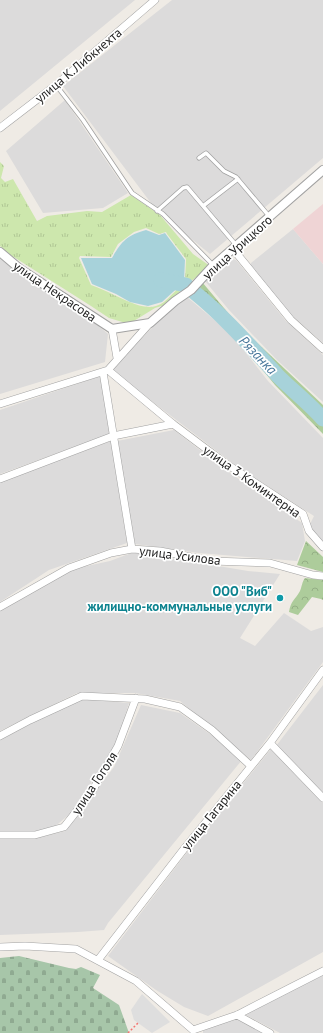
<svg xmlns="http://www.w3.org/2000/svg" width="323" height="1033" font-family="'PT Sans',sans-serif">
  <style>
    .residential { fill: #dcdbdb }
    .commercial { fill: #efd4d5 }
    .grass { fill: url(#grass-tufts) }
    .forest { fill: url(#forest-crowns) }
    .cemetery { fill: url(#cemetery-stones) }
    .parking { fill: #dedede }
    .water { fill: #a7d2da }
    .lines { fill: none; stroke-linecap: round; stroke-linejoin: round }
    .river { stroke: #a7d2da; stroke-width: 15 }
    .service-casing { stroke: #a2a2a2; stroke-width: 5 }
    .minor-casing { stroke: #a2a2a2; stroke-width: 8 }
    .tertiary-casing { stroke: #a2a2a2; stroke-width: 10 }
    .path { stroke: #f37571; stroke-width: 1.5; stroke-dasharray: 2 2; stroke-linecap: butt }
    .service { stroke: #fff; stroke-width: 3.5 }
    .minor { stroke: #fff; stroke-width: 7 }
    .tertiary { stroke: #fff; stroke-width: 8 }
    .culture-dot { fill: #0f9aa8; stroke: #fff; stroke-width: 1.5 }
    .labels { text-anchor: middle; stroke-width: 3.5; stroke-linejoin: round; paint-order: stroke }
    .street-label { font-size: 13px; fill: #1e1e1e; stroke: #fff }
    .culture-label { font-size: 13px; font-weight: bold; fill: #0d838f; stroke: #fff; text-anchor: end }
    .water-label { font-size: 14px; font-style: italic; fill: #49789b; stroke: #fff }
  </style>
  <defs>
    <pattern id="grass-tufts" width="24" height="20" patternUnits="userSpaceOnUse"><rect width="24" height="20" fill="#cde7ad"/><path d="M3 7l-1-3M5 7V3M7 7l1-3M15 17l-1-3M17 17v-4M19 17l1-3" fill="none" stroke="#b0c694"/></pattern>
    <pattern id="forest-crowns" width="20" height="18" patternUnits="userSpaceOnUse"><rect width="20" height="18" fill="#adcc9b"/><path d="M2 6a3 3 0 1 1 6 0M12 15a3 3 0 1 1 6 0" fill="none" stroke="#94af85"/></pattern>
    <pattern id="cemetery-stones" width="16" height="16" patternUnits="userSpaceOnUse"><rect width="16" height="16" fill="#a7c6a9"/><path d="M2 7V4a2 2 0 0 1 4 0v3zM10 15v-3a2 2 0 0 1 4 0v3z" fill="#8faa91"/></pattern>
  </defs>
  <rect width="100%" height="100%" fill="#efebe5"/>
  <path class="residential" d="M 0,0 L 135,0 L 0,111 Z
    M 172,0 L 323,0 L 323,158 L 210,254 L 157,211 L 63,86 Z
    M 65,100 L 128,193 L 103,208 L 43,213 L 6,151 Z
    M 293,229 L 323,264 L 323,343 L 289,313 L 251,267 L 251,263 Z
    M 0,256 L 87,316 L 108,334 L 105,362 L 0,394 Z
    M 231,259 L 236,260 L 285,320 L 323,355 L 323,402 L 277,360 L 229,310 L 205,281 Z
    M 187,297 L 230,333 L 268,381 L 323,438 L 323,544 L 309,526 L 314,516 L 235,465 L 111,370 L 169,310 Z
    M 100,376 L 110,434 L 0,474 L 0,410 Z
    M 174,430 L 223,468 L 302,523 L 305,541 L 297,561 L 199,553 L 135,544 L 117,441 Z
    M 111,441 L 127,543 L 49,570 L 0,602 L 0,482 Z
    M 134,552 L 248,571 L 280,574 L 240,638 L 255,646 L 284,613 L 311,631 L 323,627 L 323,662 L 251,760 L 180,701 L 135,693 L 77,693 L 0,731 L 0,610 L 68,570 L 110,561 Z
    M 323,685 L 323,793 L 276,746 Z
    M 84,699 L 129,703 L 116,745 L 72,812 L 52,829 L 44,831 L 0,832 L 0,740 L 62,707 Z
    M 141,705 L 180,713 L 217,739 L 242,760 L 108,923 L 104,930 L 78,932 L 0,935 L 0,838 L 41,837 L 65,831 L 114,767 Z
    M 271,749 L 323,803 L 323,952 L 208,1016 L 184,1007 L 156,990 L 108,956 L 185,855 Z
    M 323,973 L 323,1033 L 280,1033 L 246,1015 L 293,986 Z
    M 237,1019 L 263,1033 L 203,1033 L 203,1031 L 213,1026 Z"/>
  <path class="commercial" d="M 323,204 L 323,264 L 293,229 Z"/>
  <path class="grass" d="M 0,162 L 4,166 L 1,178 L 5,182 L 13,179 L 37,221 L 47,216 L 87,211 L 102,212 L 131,195 L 160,215 L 193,254 L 210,266 L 189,283 L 185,281 L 186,259 L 167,234 L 166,232 L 159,234 L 146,228 L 134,232 L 118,244 L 111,257 L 80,256 L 79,258 L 91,285 C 99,288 107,291 114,295 C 129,301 148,314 164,302 C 170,297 178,288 184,283 L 186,285 L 168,304 L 155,308 L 129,324 L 109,318 L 91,306 L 9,254 L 0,246 Z"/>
  <path class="forest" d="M 202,282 L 229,314 L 247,333 L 323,405 L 323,434 L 275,385 L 228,328 L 190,297 Z
    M 306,541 L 323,557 L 323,572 L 297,565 Z
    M 305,578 L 323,580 L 323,600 L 321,599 L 312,597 L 298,615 L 289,612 C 291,600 295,600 300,591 C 302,586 302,582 305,578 Z"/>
  <path class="cemetery" d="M 19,956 L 69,968 L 76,969 L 81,967 L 100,975 L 93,988 L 119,1005 L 129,1033 L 0,1033 L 0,958 Z"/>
  <path class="parking" d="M 142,994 L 170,1022 L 152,1033 L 134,1020 L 131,1010 Z"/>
  <path class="water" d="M 146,230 L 159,235 L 165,233 L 185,260 L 184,282 L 162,302 L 148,306 L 130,302 L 116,294 L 92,284 L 81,258 L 112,258 C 121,242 127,235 146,230 Z"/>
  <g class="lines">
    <path class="river" d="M 161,280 L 186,285
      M 194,292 C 225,317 251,347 278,376 C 293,391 309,403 323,419"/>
    <g class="service-casing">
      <path id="service" d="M 56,85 L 83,120 L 132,193 L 163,214 L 213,265
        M 199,158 L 206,153 L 224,171 L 236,177 L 269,216
        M 203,206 L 238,179
        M 157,211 L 183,188 L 187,187 L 236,245"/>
    </g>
    <g class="minor-casing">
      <path id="minor" d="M 0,128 L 56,85 L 155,0
        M 233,249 L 291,320 L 323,349
        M 112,329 L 117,358
        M 108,370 L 173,424 L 225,463 L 303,514 L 309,531 L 323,547
        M 103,372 L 132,549
        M 0,404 L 108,370 L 150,323
        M 0,479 L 113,436 L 173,424
        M 0,607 L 69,568 L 111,553 L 132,549 L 160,551 L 212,561 L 270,563 L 313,575 L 323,576
        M 0,736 L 30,720 L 82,696 L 145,699 L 180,707 L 212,730 L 251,766
        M 270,743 L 323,798
        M 0,835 L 35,835 L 64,827 L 91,793 L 118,746 L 136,698
        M 0,947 L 25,946 L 76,949 L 136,981 L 193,1030
        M 98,960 L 184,849 L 270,743 L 323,670
        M 237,1015 L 270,1033
        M 193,1030 L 237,1015 L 323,971"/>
    </g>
    <g class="tertiary-casing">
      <path id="tertiary" d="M 0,252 L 20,269 L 112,329 L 150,323 L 175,301 L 191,290 L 213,266 L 323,170"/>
    </g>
    <path class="path" d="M 128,1033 L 138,1023"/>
    <use href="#service" class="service"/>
    <use href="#minor" class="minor"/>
    <use href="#tertiary" class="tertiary"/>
  </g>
  <circle class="culture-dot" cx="280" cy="598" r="4"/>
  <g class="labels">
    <g class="street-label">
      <text transform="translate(78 65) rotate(-40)" y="5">улица К.Либкнехта</text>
      <text transform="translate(237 247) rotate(-42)" y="5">улица Урицкого</text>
      <text transform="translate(55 291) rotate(34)" y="5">улица Некрасова</text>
      <text transform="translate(252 481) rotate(35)" y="5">улица 3 Коминтерна</text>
      <text transform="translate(180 555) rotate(7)" y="5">улица Усилова</text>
      <text transform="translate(94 783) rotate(-57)" y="5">улица Гоголя</text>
      <text transform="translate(211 815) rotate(-51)" y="5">улица Гагарина</text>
    </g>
    <g class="culture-label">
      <text x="272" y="596">ООО "Виб"<tspan x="272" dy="15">жилищно-коммунальные услуги</tspan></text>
    </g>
    <g class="water-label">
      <text transform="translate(258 355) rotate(46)" y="5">Рязанка</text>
    </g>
  </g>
</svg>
